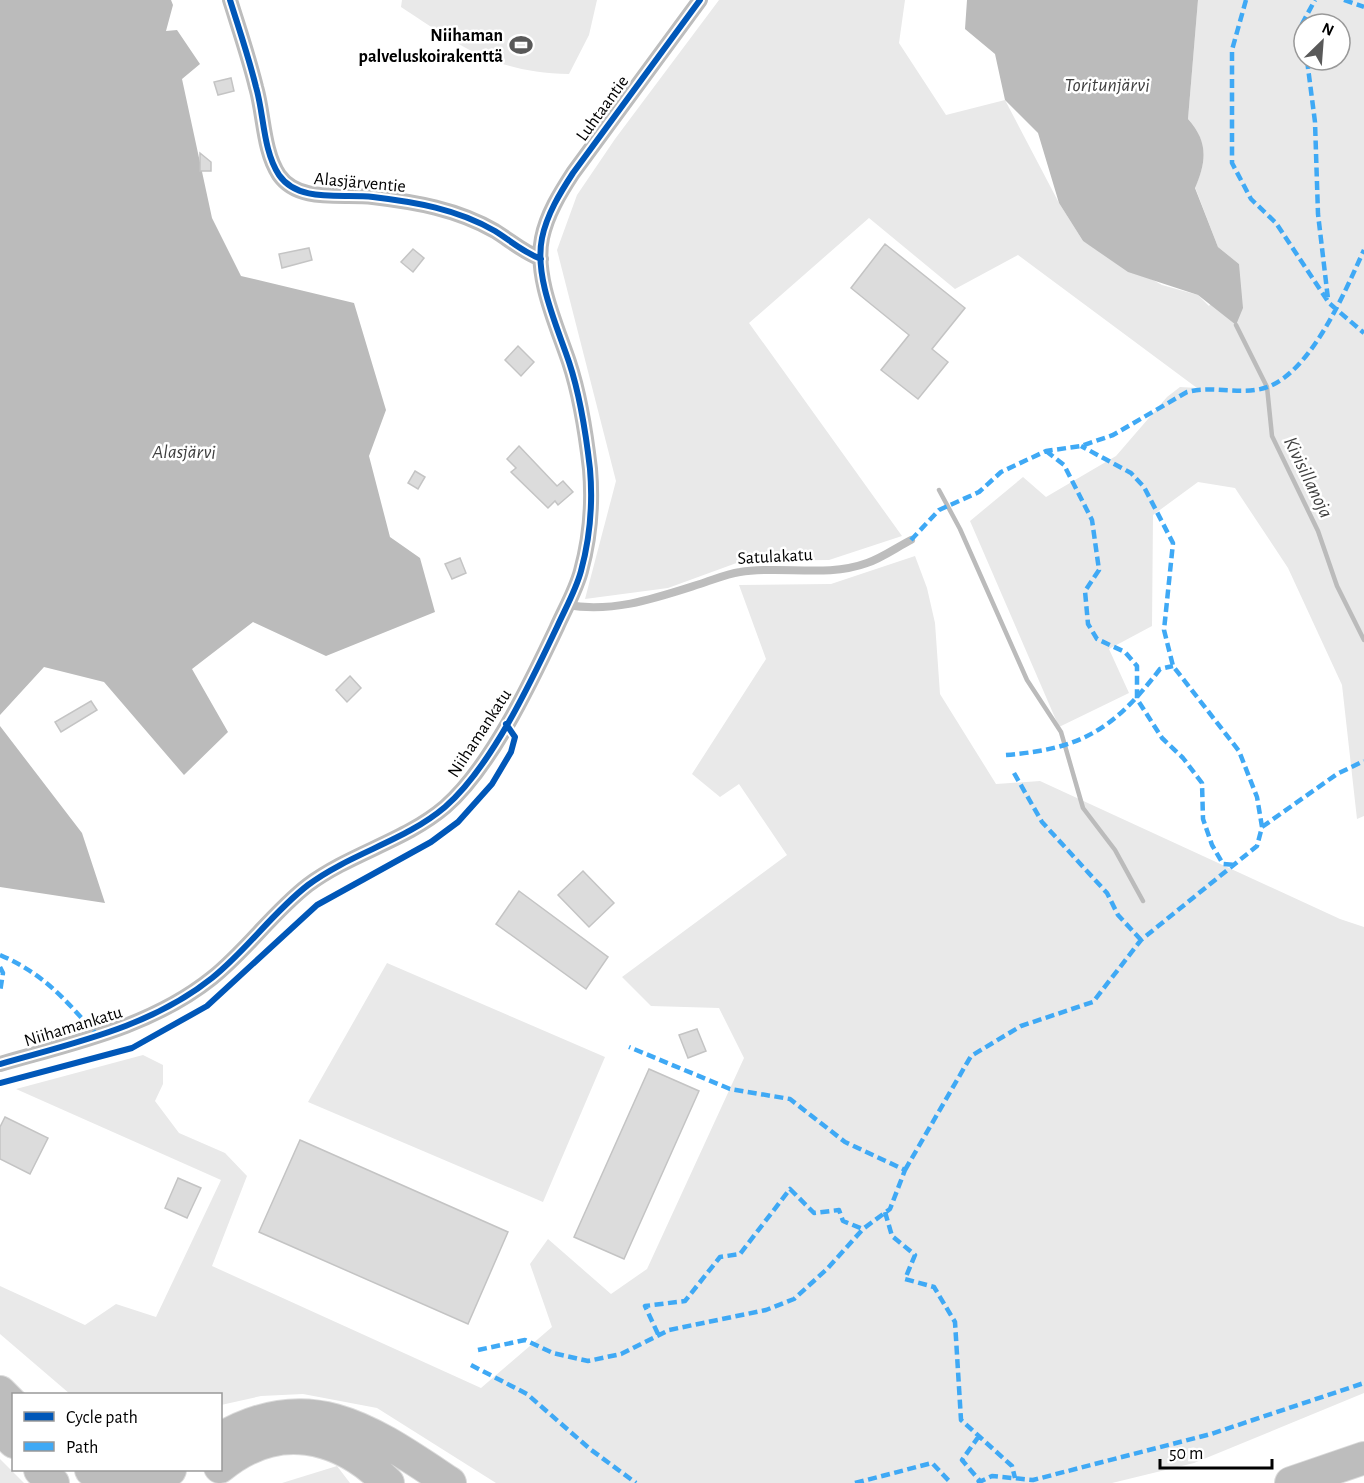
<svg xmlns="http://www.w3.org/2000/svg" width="1364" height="1483" font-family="'Alegreya Sans',sans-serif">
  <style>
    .green { fill: #e9e9e9; fill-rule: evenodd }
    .water { fill: #bbb }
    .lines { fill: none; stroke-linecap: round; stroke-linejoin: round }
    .stream { stroke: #bbb; stroke-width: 4.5 }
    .building { fill: #dcdcdc; stroke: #c4c4c4; stroke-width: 1.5 }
    .highway-casing { stroke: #dbdbdb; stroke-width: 34 }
    .lane { stroke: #bdbdbd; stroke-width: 8 }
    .street { stroke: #bdbdbd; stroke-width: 16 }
    .highway { stroke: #bdbdbd; stroke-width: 32 }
    .quiet { stroke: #3fa9f5; stroke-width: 4.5; stroke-dasharray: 9 4.5; stroke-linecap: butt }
    .cycleway-casing { stroke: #fff; stroke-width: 10 }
    .cycleway { stroke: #0057b8; stroke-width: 6 }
    .labels { text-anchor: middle; stroke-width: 5; stroke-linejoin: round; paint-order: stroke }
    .poi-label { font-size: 18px; font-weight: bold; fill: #000; stroke: #fff; text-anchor: end }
    .street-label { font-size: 18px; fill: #000; stroke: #fff }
    .water-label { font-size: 20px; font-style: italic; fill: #3f3f3f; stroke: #fff }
  </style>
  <rect width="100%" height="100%" fill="#fff"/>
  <path class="green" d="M 402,0 L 597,0 L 589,35 L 569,74 C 495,73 460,46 401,7 Z
    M 719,0 L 905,0 L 899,43 L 946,115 L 1005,100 L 1059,203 L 1083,241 L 1162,285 L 1198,295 L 1209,306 L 1239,264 L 1218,247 L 1195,187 C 1207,162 1208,141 1188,119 L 1198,0 L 1364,0 L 1364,816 L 1357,819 L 1342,685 L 1288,568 L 1235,488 L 1198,482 L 1153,515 L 1152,626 L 1109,649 L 1129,693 L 1059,727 L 970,521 L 1023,477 L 1046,497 L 1116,456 L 1167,397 L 1180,387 L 1197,388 L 1018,255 L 955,289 L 869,218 L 749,323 L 902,536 L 829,560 L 742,561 L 668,588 L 585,599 L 616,481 L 557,250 L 577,195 L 615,139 ZM 1304,24 L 1340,24 L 1340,60 L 1304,60 Z
    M 915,556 L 927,588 L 935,623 L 940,694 L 996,784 L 1040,781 L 1340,919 L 1364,927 L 1364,1393 L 1194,1463 L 1112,1483 L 496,1483 L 377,1408 L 303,1394 L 261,1396 L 221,1405 L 220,1394 L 70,1394 L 0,1334 L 0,1286 L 85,1325 L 116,1304 L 156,1317 L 221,1180 L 16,1089 L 143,1055 L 163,1065 L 163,1084 L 155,1101 L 179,1133 L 225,1153 L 247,1176 L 212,1266 L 481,1388 L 552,1327 L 530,1264 L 548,1239 L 611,1294 L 647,1269 L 744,1058 L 719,1008 L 651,1006 L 622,977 L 787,855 L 739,784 L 720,797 L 692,774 L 766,659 L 739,585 L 831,584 Z
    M 387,963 L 605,1057 L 543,1202 L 308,1102 Z
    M 0,1459 L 24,1483 L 0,1483 Z
    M 337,1466 L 350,1483 L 282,1483 Z"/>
  <path class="water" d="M 0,0 L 171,0 L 173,5 L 166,31 L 177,30 L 200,64 L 182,79 L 212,218 L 241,276 L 354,303 L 386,410 L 369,456 L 390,537 L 420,558 L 435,612 L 326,656 L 253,622 L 192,669 L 228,732 L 184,775 L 104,682 L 44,667 L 0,715 Z
    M 967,0 L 1198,0 L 1188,119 C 1208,141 1207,161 1195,188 L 1218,247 L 1239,264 L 1243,308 L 1236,325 L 1198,295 L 1128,272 L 1083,241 L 1059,203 L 1038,133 L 1005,100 L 995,54 L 965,29 Z
    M 0,726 L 82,833 L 105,903 L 0,887 Z"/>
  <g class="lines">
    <path class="stream" d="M 1236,325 L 1267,387 L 1272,436 L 1318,531 L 1337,586 L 1364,640
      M 939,490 L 960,529 L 1027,680 L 1061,732 L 1083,808 L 1115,850 L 1143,901"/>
  </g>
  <path class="building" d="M 231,78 L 234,91 L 218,95 L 214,82 Z
    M 200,153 L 211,162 L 211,171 L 200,171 Z
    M 885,244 L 965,308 L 932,349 L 948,362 L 918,399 L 881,370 L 909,335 L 851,288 Z
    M 309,248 L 312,260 L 282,268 L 279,254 Z
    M 413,249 L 424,258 L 413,272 L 401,262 Z
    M 518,346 L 534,362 L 521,376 L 505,360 Z
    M 519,446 L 557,486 L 563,481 L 573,492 L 558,505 L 555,501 L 548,508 L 511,472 L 516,468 L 507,459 Z
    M 415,471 L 425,477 L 418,489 L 408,483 Z
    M 460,558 L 466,573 L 452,579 L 445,564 Z
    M 350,676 L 361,688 L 347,702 L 336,690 Z
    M 91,701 L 97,710 L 61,732 L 55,722 Z
    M 583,871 L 614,903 L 589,927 L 558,895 Z
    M 519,891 L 608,957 L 586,989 L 496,924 Z
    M 697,1029 L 706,1051 L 688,1058 L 679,1035 Z
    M 649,1069 L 699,1091 L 624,1259 L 574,1237 Z
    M 5,1117 L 48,1138 L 30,1174 L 0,1159 L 0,1127 Z
    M 300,1140 L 508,1232 L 468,1324 L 259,1232 Z
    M 178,1178 L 201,1188 L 187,1218 L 165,1208 Z"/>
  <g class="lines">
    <g class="highway-casing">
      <path id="highway" d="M 0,1392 L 14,1406
        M 0,1428 L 14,1442
        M 220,1439 C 311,1385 373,1432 450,1483
        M 220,1467 C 277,1420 339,1434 388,1483
        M 40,1470 L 53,1483
        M 91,1470 C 118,1483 143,1483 170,1470
        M 1291,1483 L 1364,1458"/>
    </g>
    <path class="lane" d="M 567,605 C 614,613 656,598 700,584 C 713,580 726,574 740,572 C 781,565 826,578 867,563 C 882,558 897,547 911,540"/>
    <path class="street" d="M 230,0 C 239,29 249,58 256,87 C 264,114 263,151 279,175 C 299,204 344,193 373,197 C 415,202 457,209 495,231 C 511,241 523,252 541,259
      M 0,1064 C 73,1043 151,1027 212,978 C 247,950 273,912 308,885 C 351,853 405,841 445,807 C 491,767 531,682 557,627 C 565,609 576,590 581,571 C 590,538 593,504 590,469 C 586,434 580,395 569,362 C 557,326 534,277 542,238 C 547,214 560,193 573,173 L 700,0"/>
    <use href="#highway" class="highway"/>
    <path class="quiet" d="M 1246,0 L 1232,50 L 1232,163 L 1251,199 L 1276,223 L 1329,303 L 1364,333
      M 1344,0 L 1364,7
      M 1304,38 L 1302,24 L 1315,0
      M 1307,60 L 1315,122 L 1318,214 L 1328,299
      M 1046,451 L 1064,465 L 1092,520 L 1099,570 L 1085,591 L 1088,624 L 1097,639 L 1125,652 L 1137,666 L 1137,699 L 1162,738 L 1183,758 L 1202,783 L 1203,819 L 1212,845 L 1223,864 L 1235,865
      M 911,540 L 939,510 L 979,492 L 1001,472 L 1046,451 L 1081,446 L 1113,435 L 1187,392 C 1210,386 1233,393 1255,390 C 1307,385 1345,291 1364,250
      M 1006,755 C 1082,749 1114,729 1160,669 L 1173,666
      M 1014,773 L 1042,822 L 1107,893 L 1118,915 L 1141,940
      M 1262,827 L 1337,774 L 1364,761
      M 0,955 C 46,975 65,1000 98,1036
      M 0,967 L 3,973 L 0,992
      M 905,1170 L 971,1056 L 1021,1026 L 1093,1002 L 1141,940 L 1257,846 L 1262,827 L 1257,797 L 1239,751 L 1173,666 L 1164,630 L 1173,543 L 1144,487 L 1131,473 L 1081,446
      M 885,1212 L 892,1236 L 915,1255 L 905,1279 L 934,1287 L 955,1322 L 961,1420 L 1012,1466 L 1015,1478
      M 658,1334 L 645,1306 L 685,1301 L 720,1257 L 740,1254 L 790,1189 L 814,1213 L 839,1210 L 843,1221 L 863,1229
      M 478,1350 L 525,1340 L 553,1353 L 588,1361 L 621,1354 L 669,1330 L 766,1310 L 794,1299 L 827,1269 L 863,1229 L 890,1209 L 905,1170 L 845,1142 L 790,1099 L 730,1089 L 629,1047
      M 471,1365 L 527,1394 L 590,1449 L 636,1483
      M 979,1436 L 962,1460 L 980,1481
      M 855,1483 L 932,1463 L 951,1483
      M 977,1483 L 992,1476 L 1033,1480 L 1211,1434 L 1364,1383"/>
    <g class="cycleway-casing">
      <path id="cycleway" d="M 230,0 C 239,29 249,58 256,87 C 264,114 263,151 279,175 C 299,204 344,193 373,197 C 415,202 457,209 495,231 C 511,241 523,252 541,259
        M 0,1064 C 73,1043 151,1027 212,978 C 247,950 273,912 308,885 C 351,853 405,841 445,807 C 491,767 531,682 557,627 C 565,609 576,590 581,571 C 590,538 593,504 590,469 C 586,434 580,395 569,362 C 557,326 534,277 542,238 C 547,214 560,193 573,173 L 700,0
        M 0,1083 L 132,1048 L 207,1006 L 317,905 L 431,842 L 458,822 L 492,784 L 511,752 L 515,737 L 506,724"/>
    </g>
    <use href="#cycleway" class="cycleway"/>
  </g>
  <defs>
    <g id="stadium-bare" transform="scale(1.8)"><path d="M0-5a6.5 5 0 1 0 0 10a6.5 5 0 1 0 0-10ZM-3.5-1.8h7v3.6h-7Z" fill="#595959" stroke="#fff" stroke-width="2.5" paint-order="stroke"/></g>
  </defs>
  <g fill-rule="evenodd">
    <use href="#stadium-bare" x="521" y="45"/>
  </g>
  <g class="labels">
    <g class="poi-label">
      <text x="503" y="41">Niihaman<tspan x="503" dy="21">palveluskoirakenttä</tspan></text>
    </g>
    <g class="street-label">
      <text transform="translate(602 108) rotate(-54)" y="6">Luhtaantie</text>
      <text transform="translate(360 182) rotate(5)" y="6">Alasjärventie</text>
      <text transform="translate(775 556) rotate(-3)" y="6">Satulakatu</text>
      <text transform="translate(479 733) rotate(-57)" y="6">Niihamankatu</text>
      <text transform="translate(73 1026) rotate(-17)" y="6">Niihamankatu</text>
    </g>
    <g class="water-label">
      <text x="1107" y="91">Toritunjärvi</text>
      <text x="184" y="458">Alasjärvi</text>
      <text transform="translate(1309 477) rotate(64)" y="7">Kivisillanoja</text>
    </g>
  </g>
  <rect x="12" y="1393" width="210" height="78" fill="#ffffff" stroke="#999999" stroke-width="1.5"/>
  <rect x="24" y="1412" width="30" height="9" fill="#0057b8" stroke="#999999" stroke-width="1.5"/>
  <text x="66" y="1423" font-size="18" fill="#000000">Cycle path</text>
  <rect x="24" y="1442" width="30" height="9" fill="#3fa9f5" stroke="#999999" stroke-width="1.5"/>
  <text x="66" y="1453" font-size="18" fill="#000000">Path</text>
  <g transform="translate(1322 42) rotate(25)"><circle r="28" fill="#ffffff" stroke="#999999" stroke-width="1.5"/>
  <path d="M0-4.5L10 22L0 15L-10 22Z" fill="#595959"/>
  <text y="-9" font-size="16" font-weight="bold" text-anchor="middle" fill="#000000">N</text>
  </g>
  <path d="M1160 1459v9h112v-9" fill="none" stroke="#000000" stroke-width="3"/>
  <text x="1169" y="1459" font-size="18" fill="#000000" stroke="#ffffff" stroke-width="4.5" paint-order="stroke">50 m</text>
</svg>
